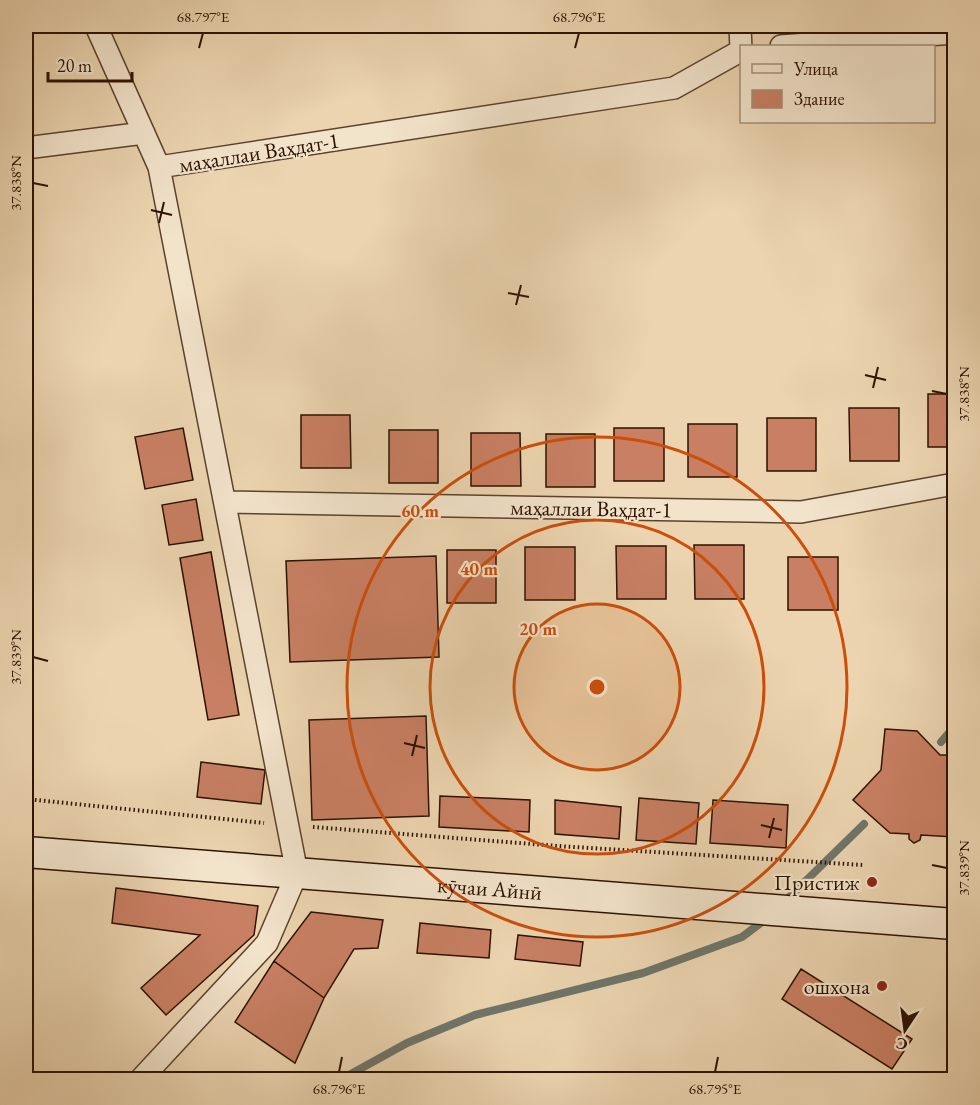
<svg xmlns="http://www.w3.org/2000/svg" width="980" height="1105" font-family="'EB Garamond',serif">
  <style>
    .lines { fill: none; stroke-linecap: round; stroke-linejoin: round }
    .stream { stroke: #6e756a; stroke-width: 8 }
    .building { fill: #c87f63; stroke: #2d1200; stroke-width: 1.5 }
    .minor-casing { stroke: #5c422c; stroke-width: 24 }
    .secondary-casing { stroke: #2d1200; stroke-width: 33 }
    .path { stroke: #2d1200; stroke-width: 4; stroke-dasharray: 1.5 3; stroke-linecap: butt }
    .minor { stroke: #f2e3cb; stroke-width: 21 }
    .secondary { stroke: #f2e3cb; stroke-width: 30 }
    .ticks { fill: none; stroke: #2d1200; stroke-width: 2 }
    .ring { fill: none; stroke: #cc4e0a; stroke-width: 3 }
    .poi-dot { fill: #8f2418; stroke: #f2e3cb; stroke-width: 2 }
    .labels { text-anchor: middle; stroke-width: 4.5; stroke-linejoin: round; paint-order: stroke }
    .street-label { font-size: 22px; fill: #2d1200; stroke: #f2e3cb }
    .poi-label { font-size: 22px; fill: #2d1200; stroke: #f2e3cb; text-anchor: end }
    .centre { fill: #cc4e0a; stroke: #f2e3cb; stroke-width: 3 }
    .ring-label { font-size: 18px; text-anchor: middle; font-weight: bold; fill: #cc4e0a; stroke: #f2e3cb; stroke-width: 4.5; stroke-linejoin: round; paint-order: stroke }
    .neatline { fill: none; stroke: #2d1200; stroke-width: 2 }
    .ticks-label { font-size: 15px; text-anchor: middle; fill: #2d1200 }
  </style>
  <rect width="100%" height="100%" fill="#ebd4af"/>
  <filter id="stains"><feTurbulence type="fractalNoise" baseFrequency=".00333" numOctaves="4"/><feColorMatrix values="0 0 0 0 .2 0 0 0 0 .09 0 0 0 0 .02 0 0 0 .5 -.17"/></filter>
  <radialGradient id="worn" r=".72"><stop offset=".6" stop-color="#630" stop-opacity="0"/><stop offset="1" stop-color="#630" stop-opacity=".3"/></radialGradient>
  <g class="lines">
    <path class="stream" d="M 941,742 L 954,727
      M 782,904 L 864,824
      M 340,1080 L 407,1043 L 475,1015 L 643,973 L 742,937 L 766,919"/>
  </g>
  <path class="building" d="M 928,394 L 954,394 L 954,447 L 928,447 Z
    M 849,408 L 899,408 L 899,461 L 850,461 Z
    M 301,415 L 350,415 L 351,468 L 301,468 Z
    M 767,418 L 816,418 L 816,471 L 767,471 Z
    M 688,424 L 737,424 L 737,477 L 688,477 Z
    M 183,428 L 193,480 L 145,489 L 135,437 Z
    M 614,428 L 664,428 L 664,481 L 614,481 Z
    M 389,430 L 438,430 L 438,483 L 389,483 Z
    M 471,433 L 520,433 L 521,486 L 471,486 Z
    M 546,434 L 595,434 L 595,487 L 546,487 Z
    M 196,499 L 203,540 L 169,545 L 162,505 Z
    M 694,545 L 744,545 L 744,599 L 695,599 Z
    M 616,546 L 666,546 L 666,599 L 617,599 Z
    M 525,547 L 575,547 L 575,600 L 525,600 Z
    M 447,550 L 496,550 L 496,603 L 447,603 Z
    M 211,552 L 239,715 L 208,720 L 180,558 Z
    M 436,556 L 439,657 L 290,662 L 286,561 Z
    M 788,557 L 838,557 L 838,610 L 788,610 Z
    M 426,716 L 429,816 L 312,820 L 309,720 Z
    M 885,729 L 917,731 L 940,755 L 954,755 L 954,837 L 921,835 L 920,840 L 914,843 L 909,839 L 909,834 L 890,833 L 853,800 L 881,770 Z
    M 201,762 L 265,770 L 261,804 L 197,797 Z
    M 440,796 L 530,800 L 529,832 L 439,827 Z
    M 639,798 L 699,803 L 696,844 L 636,840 Z
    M 555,800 L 621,807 L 619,839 L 555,834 Z
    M 713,800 L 788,805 L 786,848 L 710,843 Z
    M 116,888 L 258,906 L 254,935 L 166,1015 L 141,988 L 200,935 L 112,923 Z
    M 311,912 L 383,920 L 378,948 L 354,949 L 324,998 L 274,961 Z
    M 420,923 L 491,930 L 489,958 L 417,953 Z
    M 518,935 L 583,942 L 580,966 L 515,959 Z
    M 274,961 L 324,998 L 295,1063 L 235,1022 Z
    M 801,969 L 912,1039 L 892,1069 L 782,999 Z"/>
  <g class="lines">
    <g class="minor-casing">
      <path id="minor" d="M 96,26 L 159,167 L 297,873 L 267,943 L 140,1080
        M 740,26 L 741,50
        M 781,46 L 954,33
        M 26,148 L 144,133
        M 159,167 L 674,88 L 742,50
        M 225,502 L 801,512 L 954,484"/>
    </g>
    <g class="secondary-casing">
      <g id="secondary">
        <path id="s1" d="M 26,852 L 954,924"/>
      </g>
    </g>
    <path class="path" d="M 26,799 L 264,823
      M 313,827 L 558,846 L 863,865"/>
    <use href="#minor" class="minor"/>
    <use href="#secondary" class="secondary"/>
  </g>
  <path class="ticks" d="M 199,48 L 203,33M 575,48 L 579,33M 33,183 L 48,186M 151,210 L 172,215M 159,223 L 164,202M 508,293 L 529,297M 516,305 L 521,285M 865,375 L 886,380M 873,388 L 878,367M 932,391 L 947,394M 33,657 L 48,661M 404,743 L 425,748M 412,756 L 417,735M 761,825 L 782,830M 769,838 L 774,818M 932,865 L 947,868M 339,1072 L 342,1057M 715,1072 L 718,1057"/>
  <circle cx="597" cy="687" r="83" fill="#cc4e0a" fill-opacity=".12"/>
  <g class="ring">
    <circle cx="597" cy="687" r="83"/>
    <circle cx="597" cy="687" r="167"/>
    <circle cx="597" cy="687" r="250"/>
  </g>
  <g class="poi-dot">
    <circle cx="872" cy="882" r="6"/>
    <circle cx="882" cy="986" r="6"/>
  </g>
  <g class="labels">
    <g class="street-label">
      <text transform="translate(259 152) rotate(-9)" y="8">маҳаллаи Ваҳдат-1</text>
      <text transform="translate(591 508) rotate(1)" y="8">маҳаллаи Ваҳдат-1</text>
      <text dy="8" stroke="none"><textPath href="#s1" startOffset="465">кӯчаи Айнӣ</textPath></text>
    </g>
    <g class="poi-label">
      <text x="860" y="890">Пристиж</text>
      <text x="870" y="994">ошхона</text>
    </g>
  </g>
  <circle cx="597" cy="687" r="9" class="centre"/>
  <g class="ring-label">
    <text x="420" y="517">60 m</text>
    <text x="479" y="575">40 m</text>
    <text x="538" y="635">20 m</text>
  </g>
  <rect width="980" height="1105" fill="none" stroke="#ebd4af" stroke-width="66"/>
  <rect x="740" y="45" width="195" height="78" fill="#f2e3cb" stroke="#a38f7a" stroke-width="1.5"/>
  <rect x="752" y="64" width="30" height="9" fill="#f2e3cb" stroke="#a38f7a" stroke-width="1.5"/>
  <text x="794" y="75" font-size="18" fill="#2d1200">Улица</text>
  <rect x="752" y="90" width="30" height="18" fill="#c87f63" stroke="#a38f7a" stroke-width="1.5"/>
  <text x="794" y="105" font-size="18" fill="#2d1200">Здание</text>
  <g transform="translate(905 1030) rotate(193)" stroke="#f2e3cb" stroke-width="4.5" paint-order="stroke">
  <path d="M0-4.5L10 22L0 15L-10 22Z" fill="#2d1200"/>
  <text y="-9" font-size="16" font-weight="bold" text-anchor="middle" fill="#2d1200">С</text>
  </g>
  <path d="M48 72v9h84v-9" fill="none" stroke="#2d1200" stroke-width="3"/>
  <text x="57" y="72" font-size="18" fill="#2d1200" stroke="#f2e3cb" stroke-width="4.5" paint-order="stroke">20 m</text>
  <rect x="33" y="33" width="914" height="1039" class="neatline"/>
  <g class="ticks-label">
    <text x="203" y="22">68.797°E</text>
    <text x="579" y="22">68.796°E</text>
    <text transform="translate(16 183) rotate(-90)" y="5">37.838°N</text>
    <text transform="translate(964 394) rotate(-90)" y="5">37.838°N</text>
    <text transform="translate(16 657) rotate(-90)" y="5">37.839°N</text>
    <text transform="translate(964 868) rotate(-90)" y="5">37.839°N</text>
    <text x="339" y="1094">68.796°E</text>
    <text x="715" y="1094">68.795°E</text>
  </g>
  <rect width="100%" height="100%" filter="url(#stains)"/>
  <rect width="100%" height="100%" fill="url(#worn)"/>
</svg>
